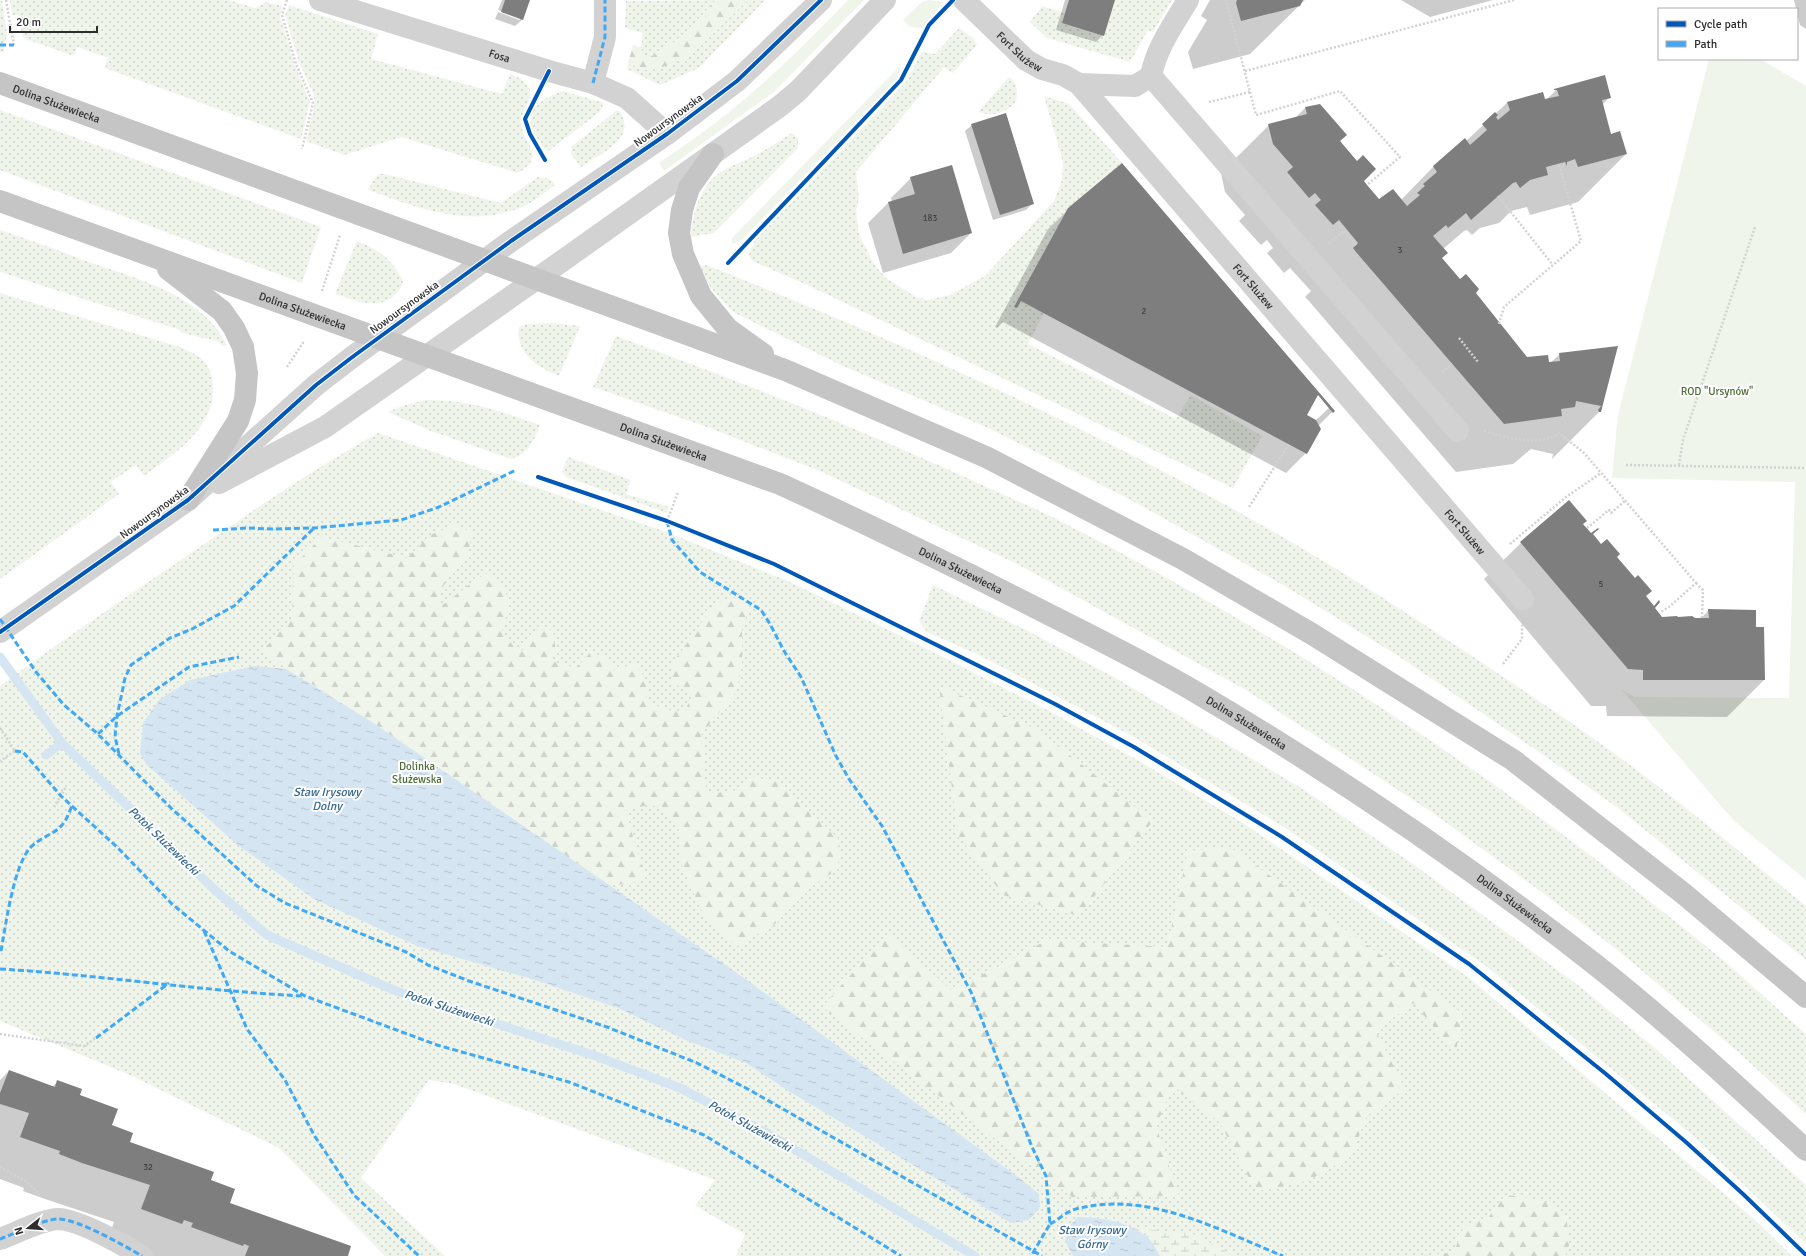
<svg xmlns="http://www.w3.org/2000/svg" width="1806" height="1256" font-family="Signika,sans-serif">
  <style>
    .grass { fill: url(#grass-dots) }
    .forest { fill: url(#forest-firs) }
    .wetland { fill: url(#wetland-marsh) }
    .garden { fill: #eff5eb }
    .water { fill: url(#water-ripples) }
    .shadow { fill: #0003 }
    .lines { fill: none; stroke-linecap: round; stroke-linejoin: round }
    .stream { stroke: #d6e5f2; stroke-width: 9 }
    .building { fill: #7e7e7e }
    .path { stroke: #d2d2d2; stroke-width: 2.5; stroke-dasharray: 2 2; stroke-linecap: butt }
    .minor { stroke: #d2d2d2; stroke-width: 22 }
    .major { stroke: #c5c5c5; stroke-width: 22 }
    .quiet { stroke: #3fa9f5; stroke-width: 3; stroke-dasharray: 6 3; stroke-linecap: butt }
    .cycleway-casing { stroke: #fff; stroke-width: 6 }
    .cycleway { stroke: #0057b8; stroke-width: 4 }
    .labels { text-anchor: middle; stroke-width: 4; stroke-linejoin: round; paint-order: stroke }
    .number-label { font-size: 9px; fill: #414141 }
    .street-label { font-size: 11px; fill: #2d2d2d; stroke: #fff }
    .park-label { font-size: 11px; fill: #4d6b38; stroke: #fff }
    .water-label { font-size: 12px; font-style: italic; fill: #376993; stroke: #fff }
  </style>
  <defs>
    <pattern id="grass-dots" width="8" height="8" patternUnits="userSpaceOnUse"><rect width="8" height="8" fill="#eff5eb"/><path d="M2 2h.1M6 6h.1" fill="none" stroke="#cdd2ca" stroke-width="1.8" stroke-linecap="round"/></pattern>
    <pattern id="forest-firs" width="22" height="20" patternUnits="userSpaceOnUse"><rect width="22" height="20" fill="#eff5eb"/><path d="M5 1l3.5 6h-7zM16 11l3.5 6h-7z" fill="#cdd2ca"/></pattern>
    <pattern id="wetland-marsh" width="20" height="14" patternUnits="userSpaceOnUse"><rect width="20" height="14" fill="#eff5eb"/><path d="M1 5h8M5 5V1M11 12h8M15 12V8" fill="none" stroke="#cdd2ca"/></pattern>
    <pattern id="water-ripples" width="26" height="14" patternUnits="userSpaceOnUse"><rect width="26" height="14" fill="#d6e5f2"/><path d="M2 4q2-2 4 0t4 0M15 11q2-2 4 0t4 0" fill="none" stroke="#b8c5d0"/></pattern>
  </defs>
  <rect width="100%" height="100%" fill="#fff"/>
  <path class="grass" d="M 0,0 L 2,0 L 7,34 L 3,53 L 0,52 Z
    M 10,0 L 229,0 L 255,8 L 266,2 L 282,6 L 280,17 L 297,71 L 310,102 L 301,139 L 105,68 L 108,58 L 77,47 L 74,56 L 23,38 L 18,15 L 12,15 Z
    M 716,0 C 697,20 676,47 649,57 L 642,55 L 641,47 L 643,33 L 625,28 L 626,1 Z
    M 748,0 L 765,0 L 699,68 L 660,85 L 627,69 L 628,63 L 645,70 L 690,56 Z
    M 1115,0 L 1172,0 L 1153,32 L 1148,30 L 1130,62 L 1047,38 L 1030,22 L 1042,6 L 1065,13 L 1062,23 L 1103,36 Z
    M 289,5 L 378,34 L 371,59 L 502,94 L 510,74 C 521,77 534,86 529,100 C 527,109 520,114 521,123 C 522,145 549,154 518,173 L 401,137 L 344,155 L 306,141 L 315,103 L 313,93 L 299,62 L 285,15 Z
    M 959,28 L 973,38 L 977,45 L 953,73 L 944,67 L 856,172 L 859,199 L 856,210 L 859,234 L 873,263 L 886,278 L 916,297 L 928,300 L 950,295 L 985,276 L 1054,201 L 1062,180 L 1063,162 L 1044,96 L 1069,104 L 1122,163 L 1068,208 L 1015,307 L 1017,308 L 1021,301 L 1044,313 L 1028,344 L 1176,419 L 1191,395 L 1262,436 L 1233,488 L 805,284 L 752,261 L 749,255 L 754,242 L 906,82 L 922,52 L 935,54 Z
    M 1009,77 C 1018,82 1019,96 1014,104 C 1004,113 991,117 979,112 L 979,111 Z
    M 563,91 L 604,103 L 600,112 L 547,152 C 542,145 535,136 532,128 C 524,107 548,96 563,91 Z
    M 0,110 L 321,227 L 302,283 L 0,170 Z
    M 616,111 L 619,111 C 639,138 600,154 581,167 L 571,154 L 572,146 Z
    M 792,133 L 798,138 L 798,148 L 714,233 L 691,237 C 692,213 701,183 724,170 C 735,164 747,160 758,154 C 769,148 781,140 792,133 Z
    M 379,174 L 385,174 L 501,203 L 538,177 L 550,179 L 555,185 C 545,192 534,202 522,207 C 470,229 418,208 368,190 L 374,179 Z
    M 0,230 C 30,240 60,251 89,262 C 138,279 202,295 227,345 L 222,346 L 219,342 L 180,332 L 180,330 L 0,272 Z
    M 357,241 C 378,249 393,260 403,281 C 402,288 398,293 393,297 C 375,310 355,300 335,294 Z
    M 706,265 C 911,346 1113,437 1303,549 C 1368,587 1431,629 1493,670 C 1546,706 1600,741 1651,781 C 1704,821 1754,864 1806,906 L 1806,960 L 1618,808 L 1542,754 L 1397,655 L 1283,585 L 1129,499 L 988,428 L 843,366 L 733,312 L 711,288 L 697,266 Z
    M 0,293 L 180,347 C 200,356 211,361 213,386 C 216,428 173,454 144,476 L 136,465 L 111,482 L 119,494 L 0,579 Z
    M 552,323 L 580,326 L 559,376 C 539,368 515,354 519,327 L 526,324 Z
    M 616,336 C 738,381 859,428 978,483 C 1005,496 1033,507 1060,521 C 1297,642 1518,791 1723,960 C 1751,984 1778,1010 1806,1034 L 1806,1114 L 1737,1051 L 1620,952 L 1543,893 L 1433,813 L 1246,690 L 1019,565 L 820,471 L 707,427 L 593,387 Z
    M 426,400 C 470,400 500,411 540,425 C 535,440 527,455 511,459 L 431,431 L 388,412 L 402,406 Z
    M 378,433 L 669,533 L 790,582 L 917,644 L 1051,712 L 1139,761 L 1243,823 L 1468,977 L 1754,1219 L 1792,1256 L 736,1256 L 745,1234 L 695,1206 L 715,1180 L 454,1084 L 429,1080 L 361,1178 L 445,1256 L 385,1256 L 279,1148 L 132,1076 L 0,1021 L 0,686 C 61,641 124,598 187,556 C 249,513 312,470 378,433 Z
    M 568,457 L 631,480 L 626,494 L 669,507 L 667,513 L 566,477 L 562,472 Z
    M 933,585 L 1026,630 L 1119,680 L 1301,788 L 1413,864 L 1579,986 L 1657,1050 L 1806,1185 L 1806,1244 L 1691,1134 L 1486,966 L 1284,827 L 1134,737 L 981,656 L 927,632 L 919,621 Z"/>
  <path class="forest" d="M 716,0 L 748,0 L 690,56 L 660,68 L 645,70 L 628,63 L 633,45 L 641,47 L 642,54 L 649,57 C 675,48 697,20 716,0 Z
    M 454,525 L 472,532 L 468,554 L 457,566 L 440,591 L 440,607 L 485,573 L 505,585 L 508,610 L 502,631 L 519,654 L 537,629 L 553,630 L 556,652 L 551,661 L 576,668 L 591,652 L 611,660 L 615,671 L 634,663 L 647,681 L 648,700 L 664,710 L 685,711 L 693,693 L 673,683 L 671,665 L 701,624 L 710,606 L 732,597 L 750,607 L 742,629 L 742,663 L 736,692 L 701,735 L 706,757 L 703,772 L 709,794 L 738,790 L 752,777 L 777,782 L 838,838 L 841,854 L 835,871 L 797,896 L 778,922 L 736,947 L 703,913 L 682,868 L 678,823 L 651,804 L 625,811 L 645,875 L 630,885 L 603,883 L 375,724 L 261,652 L 292,619 L 294,565 L 322,537 L 407,558 L 430,535 Z
    M 939,686 L 1038,730 L 1153,821 L 1079,916 L 1003,895 L 958,835 Z
    M 1230,847 L 1462,1013 L 1456,1052 L 1413,1003 L 1376,1031 L 1405,1089 L 1367,1116 L 1351,1156 L 1306,1182 L 1256,1191 L 1220,1123 L 1173,1086 L 1156,1126 L 1179,1196 L 1072,1197 L 822,1007 L 888,933 L 952,991 L 1047,940 L 1167,947 L 1188,851 Z
    M 1505,1195 C 1521,1197 1558,1199 1565,1216 C 1567,1220 1567,1225 1568,1229 C 1570,1238 1570,1248 1565,1256 L 1424,1256 L 1454,1252 L 1464,1226 L 1488,1218 Z"/>
  <path class="wetland" d="M 1132,1228 L 1191,1233 L 1235,1256 L 1160,1256 L 1150,1240 Z"/>
  <path class="garden" d="M 848,0 L 864,0 L 775,91 L 664,171 L 659,163 C 682,147 706,131 728,113 C 771,78 810,40 848,0 Z
    M 929,0 L 944,2 L 922,28 L 910,27 L 903,20 L 922,2 Z
    M 1709,59 L 1760,59 L 1806,86 L 1806,880 L 1734,821 L 1622,690 L 1635,697 L 1789,698 L 1795,482 L 1612,478 L 1618,415 Z
    M 899,67 L 901,71 L 896,80 L 742,240 L 733,244 L 731,240 L 734,236 Z"/>
  <path class="water" d="M 254,666 L 286,669 L 375,724 L 744,978 L 1022,1180 L 1039,1194 L 1040,1208 L 1029,1220 L 1011,1223 L 790,1092 L 746,1063 L 688,1041 L 618,1008 L 535,980 L 417,946 L 314,899 L 239,846 L 146,764 L 140,753 L 143,723 L 159,700 L 190,680 Z
    M 1078,1217 C 1102,1218 1132,1221 1150,1240 C 1154,1245 1157,1251 1160,1256 L 1073,1256 L 1065,1241 L 1070,1225 Z"/>
  <path class="shadow" d="M 502,0 L 529,0 L 522,20 L 515,26 L 495,19 L 498,12 L 520,20 L 520,18 L 498,10 Z
    M 1065,0 L 1114,0 L 1103,35 L 1096,42 L 1056,30 Z
    M 1210,0 L 1305,0 L 1250,54 L 1193,69 L 1188,52 L 1207,20 L 1201,16 Z
    M 1401,0 L 1493,0 L 1430,17 Z
    M 1794,0 L 1806,0 L 1806,29 L 1800,25 Z
    M 1557,89 L 1610,97 L 1602,105 L 1611,135 L 1626,154 L 1578,202 L 1530,215 L 1527,207 L 1511,211 L 1499,223 L 1480,228 L 1472,235 L 1467,230 L 1464,231 L 1443,249 L 1441,258 L 1459,280 L 1474,293 L 1526,358 L 1550,363 L 1560,354 L 1616,347 L 1600,411 L 1552,459 L 1553,454 L 1531,449 L 1513,464 L 1456,472 L 1308,300 L 1305,297 L 1311,291 L 1290,268 L 1284,273 L 1267,253 L 1273,248 L 1267,240 L 1261,245 L 1239,221 L 1245,215 L 1225,192 L 1221,173 L 1269,125 L 1295,118 L 1305,108 L 1320,105 L 1363,181 L 1379,200 L 1401,200 L 1433,167 L 1465,140 L 1466,141 L 1508,102 L 1545,101 Z
    M 972,125 L 1032,204 L 1026,210 L 993,220 L 965,131 Z
    M 911,178 L 971,233 L 951,253 L 883,273 L 868,223 L 888,203 L 892,202 L 891,198 Z
    M 1069,209 L 1305,416 L 1315,421 L 1330,407 L 1333,411 L 1318,426 L 1306,453 L 1286,473 L 1003,322 L 997,328 L 995,327 L 1048,229 Z
    M 1582,525 L 1601,545 L 1616,557 L 1662,618 L 1700,619 L 1709,610 L 1764,680 L 1727,717 L 1607,716 L 1606,706 L 1591,706 L 1484,579 L 1521,543 Z
    M 9,1071 L 52,1087 L 58,1081 L 79,1096 L 129,1142 L 209,1181 L 228,1204 L 347,1256 L 134,1256 L 105,1246 L 114,1222 L 45,1199 L 23,1191 L 24,1188 L 0,1179 L 0,1080 Z"/>
  <g class="lines">
    <path class="stream" d="M 0,657 L 62,743 L 215,890 L 267,935 L 396,991 L 593,1055 L 680,1088 L 767,1133 L 975,1256
      M 46,755 L 62,743"/>
  </g>
  <path class="building" d="M 505,0 L 530,0 L 523,20 L 501,12 Z
    M 1069,0 L 1115,0 L 1104,36 L 1062,23 Z
    M 1237,0 L 1303,0 L 1300,6 L 1241,21 L 1236,3 Z
    M 1605,75 L 1611,98 L 1602,100 L 1611,134 L 1620,131 L 1627,154 L 1578,167 L 1575,159 L 1567,162 L 1567,166 L 1565,162 L 1546,167 L 1548,175 L 1530,180 L 1520,188 L 1516,182 L 1513,183 L 1471,220 L 1466,213 L 1448,228 L 1446,225 L 1433,236 L 1448,253 L 1442,258 L 1460,279 L 1466,274 L 1479,289 L 1476,293 L 1527,357 L 1548,355 L 1549,362 L 1560,361 L 1559,353 L 1618,346 L 1601,412 L 1599,412 L 1598,410 L 1601,406 L 1576,401 L 1575,407 L 1561,409 L 1562,416 L 1504,424 L 1356,252 L 1353,248 L 1358,243 L 1339,220 L 1333,225 L 1315,205 L 1321,200 L 1315,193 L 1309,198 L 1287,172 L 1293,167 L 1273,144 L 1268,124 L 1307,114 L 1305,107 L 1320,104 L 1347,135 L 1340,141 L 1357,161 L 1363,155 L 1376,169 L 1364,181 L 1367,185 L 1379,199 L 1393,189 L 1407,206 L 1420,195 L 1417,193 L 1425,186 L 1423,184 L 1437,172 L 1433,166 L 1465,138 L 1470,145 L 1487,130 L 1482,124 L 1495,112 L 1498,115 L 1496,117 L 1498,120 L 1510,110 L 1507,102 L 1543,92 L 1545,99 L 1559,96 L 1557,90 L 1554,90 L 1554,89 Z
    M 1006,113 L 1034,204 L 1000,215 L 971,124 Z
    M 1122,163 L 1335,411 L 1333,413 L 1318,395 L 1307,415 L 1316,420 L 1321,429 L 1307,454 L 1021,301 L 1017,308 L 1014,307 L 1068,208 Z
    M 952,165 L 972,233 L 903,254 L 888,202 L 915,194 L 910,177 Z
    M 1569,500 L 1587,521 L 1583,524 L 1591,533 L 1598,528 L 1599,529 L 1593,534 L 1601,544 L 1607,539 L 1620,554 L 1617,557 L 1635,578 L 1638,575 L 1652,591 L 1646,596 L 1654,606 L 1659,600 L 1660,602 L 1655,608 L 1662,617 L 1677,616 L 1678,617 L 1692,616 L 1695,618 L 1709,618 L 1708,609 L 1756,610 L 1756,627 L 1764,627 L 1765,680 L 1643,680 L 1643,670 L 1628,669 L 1520,542 Z
    M 9,1070 L 55,1087 L 57,1080 L 82,1089 L 80,1095 L 118,1109 L 112,1125 L 133,1133 L 130,1142 L 214,1172 L 211,1180 L 235,1189 L 230,1203 L 351,1246 L 348,1256 L 245,1256 L 249,1246 L 244,1244 L 243,1246 L 191,1227 L 193,1223 L 184,1220 L 182,1224 L 141,1209 L 150,1185 L 82,1163 L 59,1154 L 60,1151 L 20,1137 L 29,1113 L 0,1104 L 0,1093 Z"/>
  <g class="lines">
    <path class="path" d="M 6,0 L 14,45
      M 287,0 L 282,15 L 296,64 L 313,103 L 302,149
      M 1245,71 L 1514,0
      M 1250,92 L 1256,115 L 1340,91 L 1400,157 L 1367,185
      M 1209,102 L 1250,92 L 1226,0
      M 1498,196 L 1553,265
      M 1329,243 L 1344,231 L 1356,245
      M 322,291 L 340,235
      M 1499,324 L 1504,307 L 1581,241 L 1559,164
      M 1459,338 L 1478,362
      M 287,367 L 304,341
      M 1442,372 L 1452,364
      M 1484,431 C 1506,438 1539,447 1559,433 L 1584,453 L 1696,583 L 1669,607 L 1659,613
      M 1626,465 L 1806,468
      M 1679,465 L 1683,440 L 1755,227
      M 1249,507 L 1289,444
      M 667,521 L 678,492
      M 1587,528 L 1609,510 L 1611,513 L 1626,500
      M 1510,544 L 1566,497 L 1601,473
      M 1696,583 L 1703,590 L 1702,618
      M 1503,664 L 1522,639 L 1522,625
      M 0,728 L 15,751 L 0,761
      M 54,807 L 66,787
      M 0,950 L 0,952
      M 0,1034 L 84,1046 L 96,1038
      M 0,1167 L 27,1182 L 40,1195"/>
    <g class="minor">
      <path id="s1" d="M 320,0 L 549,71 L 593,83 L 627,98 L 667,134"/>
      <path id="s2" d="M 964,0 L 1026,60 L 1042,69 L 1063,75 L 1079,84 L 1523,599"/>
      <path d="M 1188,0 C 1174,24 1156,48 1151,76 L 1458,431"/>
      <path d="M 593,83 L 605,37 L 605,0"/>
      <path d="M 1079,84 L 1135,86 L 1151,76"/>
      <path d="M 219,483 L 325,427 L 565,259 L 780,106 L 798,91 L 885,0"/>
      <path d="M 0,632 L 188,500 L 316,385 L 351,358 L 511,241 L 667,134 L 737,81 L 821,0"/>
      <path d="M 0,1239 C 16,1233 41,1220 58,1219 C 78,1219 125,1246 142,1256"/>
    </g>
    <g class="major">
      <path id="s3" d="M 0,83 L 785,370 L 986,457 L 1183,559 L 1312,634 L 1513,760 L 1684,894 L 1806,997"/>
      <path d="M 713,154 L 689,188 L 682,210 L 679,233 L 683,254 L 701,296 L 728,329 L 763,354"/>
      <path id="s4" d="M 0,201 L 780,484 C 872,526 962,570 1052,616 C 1102,641 1152,666 1199,694 C 1338,776 1471,867 1597,966 C 1670,1024 1738,1087 1806,1150"/>
      <path d="M 168,269 L 222,311 L 234,328 L 243,347 L 247,373 L 245,400 L 238,421 L 188,500"/>
    </g>
    <path class="quiet" d="M 0,45 L 14,45
      M 593,83 L 605,37 L 605,0
      M 667,521 L 672,540 L 700,572 L 761,610 L 770,624 L 784,651 L 801,677 L 836,756 L 849,779 L 882,826 L 971,992 L 1032,1147 L 1046,1176 L 1050,1224 L 1031,1256
      M 213,530 L 248,528 L 273,529 L 314,528 L 401,520 L 439,507 L 516,470
      M 0,619 L 36,672 L 64,705 L 98,734 L 171,808 L 257,886 L 285,903 L 406,952 L 428,965 L 469,981 L 607,1027 L 697,1063 L 746,1088 L 1042,1256
      M 98,734 L 117,716 L 189,667 L 239,657
      M 15,751 L 23,752 L 61,796 L 118,848 L 172,904 L 229,951 L 305,996 L 437,1045 L 569,1082 L 704,1135 L 901,1256
      M 119,754 L 115,737 L 117,716 L 125,678 L 131,665 L 170,638 L 192,629 L 234,606 L 314,528
      M 204,931 L 247,1029 L 285,1080 L 314,1135 L 354,1195 L 419,1256
      M 1,951 C 6,924 13,868 30,848 C 40,837 55,834 62,825 C 67,820 69,812 72,806
      M 0,969 C 101,975 201,991 303,996
      M 96,1038 L 169,983
      M 1050,1224 C 1058,1220 1067,1211 1076,1209 C 1147,1190 1219,1230 1283,1256
      M 0,1239 C 16,1233 41,1220 58,1219 C 78,1219 125,1246 142,1256"/>
    <g class="cycleway-casing">
      <path id="cycleway" d="M 545,160 L 530,134 L 525,119 L 549,71
        M 728,263 L 901,80 L 929,25 L 953,0
        M 538,477 L 667,521 L 774,564 L 1055,704 L 1134,747 L 1282,837 L 1469,964 L 1606,1074 L 1687,1143 L 1743,1194 L 1806,1255
        M 0,632 L 188,500 L 316,385 L 351,358 L 511,241 L 667,134 L 737,81 L 821,0"/>
    </g>
    <use href="#cycleway" class="cycleway"/>
  </g>
  <g class="labels">
    <g class="number-label">
      <text x="930" y="221">183</text>
      <text x="1400" y="253">3</text>
      <text x="1144" y="314">2</text>
      <text x="1601" y="587">5</text>
      <text x="148" y="1170">32</text>
    </g>
    <g class="street-label">
      <text dy="4" stroke="none"><textPath href="#s2" startOffset="76">Fort Służew</textPath></text>
      <text dy="4" stroke="none"><textPath href="#s1" startOffset="188">Fosa</textPath></text>
      <text dy="4" stroke="none"><textPath href="#s3" startOffset="60">Dolina Służewiecka</textPath></text>
      <text transform="translate(668 120) rotate(-36)" y="4">Nowoursynowska</text>
      <text dy="4" stroke="none"><textPath href="#s2" startOffset="412">Fort Służew</textPath></text>
      <text transform="translate(404 307) rotate(-36)" y="4">Nowoursynowska</text>
      <text dy="4" stroke="none"><textPath href="#s4" startOffset="322">Dolina Służewiecka</textPath></text>
      <text dy="4" stroke="none"><textPath href="#s4" startOffset="706">Dolina Służewiecka</textPath></text>
      <text transform="translate(154 512) rotate(-36)" y="4">Nowoursynowska</text>
      <text dy="4" stroke="none"><textPath href="#s2" startOffset="736">Fort Służew</textPath></text>
      <text dy="4" stroke="none"><textPath href="#s4" startOffset="1030">Dolina Służewiecka</textPath></text>
      <text dy="4" stroke="none"><textPath href="#s4" startOffset="1354">Dolina Służewiecka</textPath></text>
      <text dy="4" stroke="none"><textPath href="#s4" startOffset="1678">Dolina Służewiecka</textPath></text>
    </g>
    <g class="park-label">
      <text x="1717" y="395">ROD "Ursynów"</text>
      <text x="417" y="770">Dolinka<tspan x="417" dy="13">Służewska</tspan></text>
    </g>
    <g class="water-label">
      <text x="327" y="796">Staw Irysowy<tspan x="327" dy="14">Dolny</tspan></text>
      <text transform="translate(164 841) rotate(44)" y="4">Potok Służewiecki</text>
      <text transform="translate(449 1008) rotate(18)" y="4">Potok Służewiecki</text>
      <text transform="translate(750 1126) rotate(29)" y="4">Potok Służewiecki</text>
      <text x="1092" y="1234">Staw Irysowy<tspan x="1092" dy="14">Górny</tspan></text>
    </g>
  </g>
  <rect x="1658" y="8" width="140" height="52" fill="#ffffff" stroke="#ababab"/>
  <rect x="1666" y="21" width="20" height="6" fill="#0057b8" stroke="#ababab"/>
  <text x="1694" y="28" font-size="12" fill="#2d2d2d">Cycle path</text>
  <rect x="1666" y="41" width="20" height="6" fill="#3fa9f5" stroke="#ababab"/>
  <text x="1694" y="48" font-size="12" fill="#2d2d2d">Path</text>
  <g transform="translate(28 1228) rotate(253)" stroke="#ffffff" stroke-width="3" paint-order="stroke">
  <path d="M0-3L7 15L0 10L-7 15Z" fill="#2d2d2d"/>
  <text y="-6" font-size="11" font-weight="bold" text-anchor="middle" fill="#2d2d2d">N</text>
  </g>
  <path d="M10 26v6h87v-6" fill="none" stroke="#2d2d2d" stroke-width="2"/>
  <text x="16" y="26" font-size="12" fill="#2d2d2d" stroke="#ffffff" stroke-width="3" paint-order="stroke">20 m</text>
</svg>
